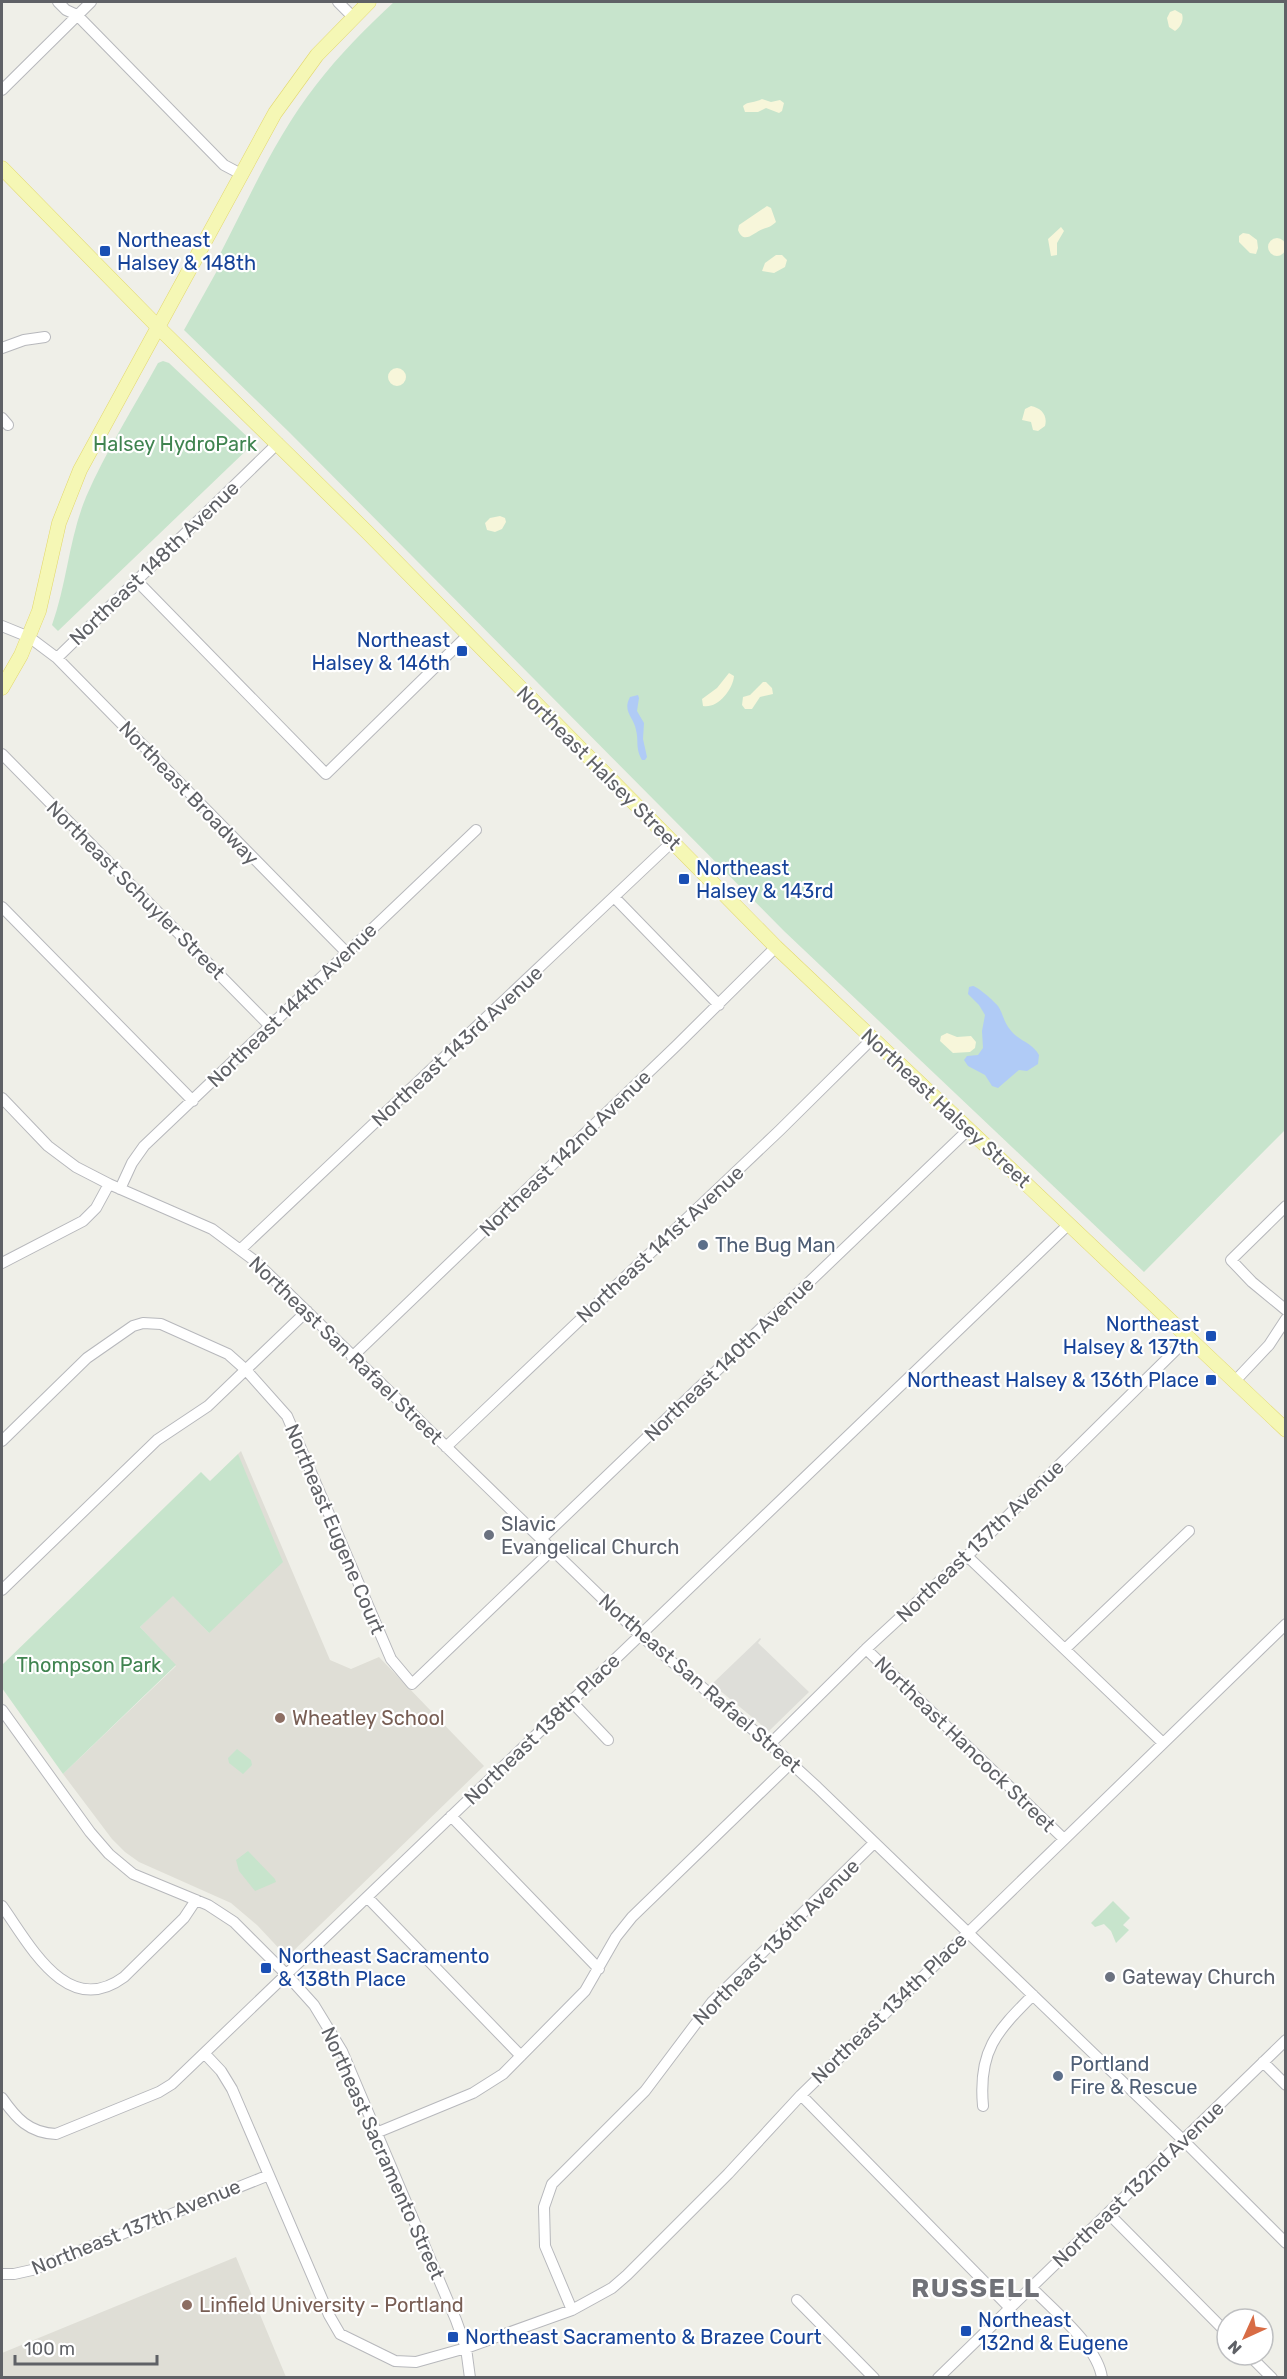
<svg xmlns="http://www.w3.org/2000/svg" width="1287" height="2379" font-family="Rubik,sans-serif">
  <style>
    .industrial { fill: #deded9 }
    .education { fill: #dfded6 }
    .green { fill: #c7e4cc }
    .sand { fill: #f7f6da }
    .water { fill: #b0cbf6 }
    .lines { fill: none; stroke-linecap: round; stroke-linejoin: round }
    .minor-casing { stroke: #b7b8bc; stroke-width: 12 }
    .major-casing { stroke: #e3d86c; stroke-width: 15 }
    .minor { stroke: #fff; stroke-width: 10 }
    .major { stroke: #f5f7b5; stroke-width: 14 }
    .transit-dot { fill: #1a4fb4; stroke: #fff; stroke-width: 2 }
    .service-dot { fill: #5c6f8a; stroke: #fff; stroke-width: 2 }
    .worship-dot { fill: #6b7280; stroke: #fff; stroke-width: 2 }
    .education-dot { fill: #8d6e63; stroke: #fff; stroke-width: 2 }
    .labels { text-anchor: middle; stroke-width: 4.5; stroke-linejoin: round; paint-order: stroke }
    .transit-label { font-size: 20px; fill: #164399; stroke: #fff; text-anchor: start }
    .park-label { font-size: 20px; fill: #408450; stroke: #fff }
    .street-label { font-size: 20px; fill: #5f6166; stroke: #fff }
    .service-label { font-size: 20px; fill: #4e5e75; stroke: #fff; text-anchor: start }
    .worship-label { font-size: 20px; fill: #5b616d; stroke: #fff; text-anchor: start }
    .education-label { font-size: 20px; fill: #785e54; stroke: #fff; text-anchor: start }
    .district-label { font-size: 26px; font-weight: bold; letter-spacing: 1.5px; fill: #707278; stroke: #fff }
  </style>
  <rect width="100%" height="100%" fill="#efefe8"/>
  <path class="industrial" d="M 760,1638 L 761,1639 L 758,1643 L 809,1692 L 769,1731 L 712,1684 Z"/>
  <path class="education" d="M 241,1451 L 330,1660 L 351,1669 L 379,1657 L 484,1766 L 287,1957 L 257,1925 L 231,1903 L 139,1862 L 125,1852 L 112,1839 L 63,1774 L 176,1666 L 140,1627 L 173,1595 L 209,1633 L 238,1454 Z
    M 236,2257 L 286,2377 L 2,2377 L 2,2353 Z"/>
  <path class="green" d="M 394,2 L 1285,2 L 1285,1130 L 1144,1272 L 784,931 L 290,433 L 184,330 L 223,260 L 219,256 C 249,199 275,137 316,85 C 339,55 366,28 394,2 Z
    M 163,361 L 169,363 L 254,443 L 58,631 L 52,625 C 67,583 69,538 86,497 C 106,451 134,407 158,363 Z
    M 238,1454 L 283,1562 L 209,1633 L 173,1596 L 140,1627 L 176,1665 L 63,1774 L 2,1688 L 2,1665 L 201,1472 L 210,1481 Z
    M 237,1749 L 251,1760 L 252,1765 L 243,1774 L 229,1763 L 228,1758 Z
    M 248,1851 L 275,1879 L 276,1882 L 255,1891 L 239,1871 L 236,1860 Z
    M 1113,1901 L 1130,1918 L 1123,1925 L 1129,1930 L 1116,1943 L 1111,1931 L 1104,1924 L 1095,1927 L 1091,1923 Z"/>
  <path class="sand" d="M 1175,10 L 1182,14 C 1184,20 1181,27 1175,31 L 1169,27 L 1167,18 L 1170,12 Z
    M 762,99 L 771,102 L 780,100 L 784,103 L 782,111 L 779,113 L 766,108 L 758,112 L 745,112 L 743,106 C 748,101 755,103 762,99 Z
    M 767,206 L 771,208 L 776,222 C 770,227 769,227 763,229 C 753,233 744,245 738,230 L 739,225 Z
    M 1061,227 L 1064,231 L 1057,243 L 1057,255 L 1051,256 L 1048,239 Z
    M 1243,233 L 1249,234 L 1257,240 L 1258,248 L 1256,254 L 1250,253 L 1239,242 L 1239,236 Z
    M1268 247a9 9 0 1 1 18 0a9 9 0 1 1-18 0Z
    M 776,255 L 782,255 L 787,260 L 785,267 L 774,273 L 762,271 L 765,263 Z
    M388 377a9 9 0 1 1 18 0a9 9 0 1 1-18 0Z
    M 1031,406 C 1041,408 1048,415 1045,426 L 1038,431 L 1033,430 L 1031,422 L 1022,420 L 1025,409 Z
    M 500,516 L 505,518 L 506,522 L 502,529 L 495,532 L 487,530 L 485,523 L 490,518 Z
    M 729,673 L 734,676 C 733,690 717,709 703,706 L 702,699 L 717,688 Z
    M 763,682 L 766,682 L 772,688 L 773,694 L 760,697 L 752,709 L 745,709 L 742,705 L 743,697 L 750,695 Z
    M 947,1033 L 957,1037 L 971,1036 L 976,1042 L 975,1048 L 970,1052 L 953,1053 L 940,1041 L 941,1036 Z"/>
  <path class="water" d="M 638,695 L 639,698 L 637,711 L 644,723 L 643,739 L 647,757 L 645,760 L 642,760 C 635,747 639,742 636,730 C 634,717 622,712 630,697 Z
    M 973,986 C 978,987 994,1001 998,1006 C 1004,1015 1003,1023 1014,1034 C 1023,1042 1033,1044 1039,1055 L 1038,1064 L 1027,1071 L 1019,1070 L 998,1088 L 992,1086 L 985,1075 L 968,1066 L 964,1060 L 967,1056 L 978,1055 L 983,1048 L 982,1031 L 985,1015 L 979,1005 L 968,994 L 969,987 Z"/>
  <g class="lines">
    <g class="minor-casing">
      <path id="minor" d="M 58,2 L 66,10 L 77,15 L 224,165 L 241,174
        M 338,2 L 353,17
        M 2,90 L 91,2
        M 2,348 L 24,340 L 45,337
        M 2,418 L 8,425
        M 136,580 L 326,774 L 468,635
        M 2,626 L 29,637 L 57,658 L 347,953
        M 57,658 L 278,443
        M 2,754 L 270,1026
        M 615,898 L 719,1005
        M 2,907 L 193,1101
        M 2,1098 L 48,1146 L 76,1167 L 109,1184 L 212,1229 L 255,1261 L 640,1635 L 770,1744 L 817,1787 L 1183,2140 L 1286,2243
        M 120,1189 L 132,1163 L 144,1146 L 476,830
        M 1286,1206 L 1231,1260 L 1252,1282 L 1286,1310
        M 241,1249 L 672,842
        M 2,1263 L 83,1221 L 96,1208 L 109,1184
        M 352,1357 L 676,1046 L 776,947
        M 1235,1381 L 1269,1345 L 1286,1319
        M 2,1441 L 87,1358 L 133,1326 L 143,1323 L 161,1324 L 228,1354 L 246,1370 L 287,1416 L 391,1659 L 412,1684 L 552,1550
        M 446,1447 L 780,1130 L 872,1039
        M 541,1539 L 969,1129
        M 967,1556 L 1163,1743
        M 2,1590 L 157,1440 L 208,1406 L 307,1311
        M 866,1649 L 1064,1839
        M 1065,1649 L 1189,1531
        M 571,1701 L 608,1740
        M 2,1710 L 90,1832 L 109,1854 L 133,1874 L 208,1905 L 234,1922 L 287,1975 L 314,2005 L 342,2051 L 456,2320 L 466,2348 L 470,2378
        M 770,1744 L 866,1649 L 967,1556 L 1189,1337
        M 451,1816 L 599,1969
        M 367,1897 L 521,2056
        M 2,1906 C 30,1945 67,2019 124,1977 L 184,1918 L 196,1900
        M 205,2054 L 221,2071 L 232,2089 L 329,2315 L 340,2334 L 395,2361 L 416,2362 L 466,2348 L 572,2310 L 612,2288 L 627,2275 L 728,2174 L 801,2095 L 1286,1624
        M 1263,2062 L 1286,2085
        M 801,2095 L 1010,2308
        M 2,2098 C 16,2118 29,2133 56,2134 L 159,2092 L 172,2084 L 1069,1224
        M 983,2106 C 978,2051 996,2032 1033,1995
        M 376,2133 L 473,2093 L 503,2074 L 585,1991 L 616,1937 L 632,1917 L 791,1763
        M 1108,2213 L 1227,2333
        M 2,2274 L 14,2274 L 32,2270 L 269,2175
        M 1031,2287 C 1053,2310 1098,2346 1102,2378
        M 797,2300 L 874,2378
        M 572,2310 L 545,2246 L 544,2207 L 552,2184 L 645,2091 L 712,2002 L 874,1843
        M 1249,2355 L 1272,2378
        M 938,2378 L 1286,2040"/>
    </g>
    <g class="major-casing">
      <path id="major" d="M 2,168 L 158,327 L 367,532 L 776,947 L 1286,1430
        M 2,688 L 21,655 L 39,611 L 59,523 L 80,470 L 275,113 L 317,55 L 369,2"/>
    </g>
    <use href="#minor" class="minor"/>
    <use href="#major" class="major"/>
  </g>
  <g class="transit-dot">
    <rect x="99" y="245" width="12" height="12" rx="3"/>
    <rect x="456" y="645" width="12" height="12" rx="3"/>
    <rect x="678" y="873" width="12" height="12" rx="3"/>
    <rect x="1205" y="1330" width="12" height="12" rx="3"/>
    <rect x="1205" y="1374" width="12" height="12" rx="3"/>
    <rect x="260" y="1962" width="12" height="12" rx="3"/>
    <rect x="960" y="2325" width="12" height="12" rx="3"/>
    <rect x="447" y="2331" width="12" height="12" rx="3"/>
  </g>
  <g class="service-dot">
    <circle cx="703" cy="1245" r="6"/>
    <circle cx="1058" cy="2076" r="6"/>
  </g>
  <g class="worship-dot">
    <circle cx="489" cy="1535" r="6"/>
    <circle cx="1110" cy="1977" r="6"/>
  </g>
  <g class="education-dot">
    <circle cx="280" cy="1718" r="6"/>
    <circle cx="187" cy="2305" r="6"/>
  </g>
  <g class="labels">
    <g class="transit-label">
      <text x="117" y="247">Northeast<tspan x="117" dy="23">Halsey &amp; 148th</tspan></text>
      <text x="450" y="647" text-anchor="end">Northeast<tspan x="450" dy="23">Halsey &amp; 146th</tspan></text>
      <text x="696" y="875">Northeast<tspan x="696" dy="23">Halsey &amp; 143rd</tspan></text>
      <text x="1199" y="1331" text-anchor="end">Northeast<tspan x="1199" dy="23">Halsey &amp; 137th</tspan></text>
      <text x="1199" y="1387" text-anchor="end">Northeast Halsey &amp; 136th Place</text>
      <text x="278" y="1963">Northeast Sacramento<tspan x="278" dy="23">&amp; 138th Place</tspan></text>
      <text x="978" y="2327">Northeast<tspan x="978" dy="23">132nd &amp; Eugene</tspan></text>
      <text x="465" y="2344">Northeast Sacramento &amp; Brazee Court</text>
    </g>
    <g class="park-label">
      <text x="175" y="451">Halsey HydroPark</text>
      <text x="89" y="1672">Thompson Park</text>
    </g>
    <g class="street-label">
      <text transform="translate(154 563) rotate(-44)" y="7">Northeast 148th Avenue</text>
      <text transform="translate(599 768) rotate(45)" y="7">Northeast Halsey Street</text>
      <text transform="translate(189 793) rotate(46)" y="7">Northeast Broadway</text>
      <text transform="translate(136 890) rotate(45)" y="7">Northeast Schuyler Street</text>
      <text transform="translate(292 1005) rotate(-44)" y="7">Northeast 144th Avenue</text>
      <text transform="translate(457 1046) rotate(-43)" y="7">Northeast 143rd Avenue</text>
      <text transform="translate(946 1108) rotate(43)" y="7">Northeast Halsey Street</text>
      <text transform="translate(565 1153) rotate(-44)" y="7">Northeast 142nd Avenue</text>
      <text transform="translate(660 1244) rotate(-43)" y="7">Northeast 141st Avenue</text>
      <text transform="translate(346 1350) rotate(44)" y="7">Northeast San Rafael Street</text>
      <text transform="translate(729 1359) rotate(-44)" y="7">Northeast 140th Avenue</text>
      <text transform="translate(335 1529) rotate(67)" y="7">Northeast Eugene Court</text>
      <text transform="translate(980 1541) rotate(-44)" y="7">Northeast 137th Avenue</text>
      <text transform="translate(700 1683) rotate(41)" y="7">Northeast San Rafael Street</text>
      <text transform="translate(542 1729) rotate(-44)" y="7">Northeast 138th Place</text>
      <text transform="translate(965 1744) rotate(44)" y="7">Northeast Hancock Street</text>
      <text transform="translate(776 1942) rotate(-45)" y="7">Northeast 136th Avenue</text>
      <text transform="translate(889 2008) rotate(-44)" y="7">Northeast 134th Place</text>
      <text transform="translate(383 2153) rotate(66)" y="7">Northeast Sacramento Street</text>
      <text transform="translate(1138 2184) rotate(-44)" y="7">Northeast 132nd Avenue</text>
      <text transform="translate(136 2227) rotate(-22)" y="7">Northeast 137th Avenue</text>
    </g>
    <g class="service-label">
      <text x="715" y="1252">The Bug Man</text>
      <text x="1070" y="2071">Portland<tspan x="1070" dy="23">Fire &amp; Rescue</tspan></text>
    </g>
    <g class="worship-label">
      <text x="501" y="1531">Slavic<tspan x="501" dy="23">Evangelical Church</tspan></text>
      <text x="1122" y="1984">Gateway Church</text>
    </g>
    <g class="education-label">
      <text x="292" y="1725">Wheatley School</text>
      <text x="199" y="2312">Linfield University - Portland</text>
    </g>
    <g class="district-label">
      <text x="976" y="2297">RUSSELL</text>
    </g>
  </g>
  <rect width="1287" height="2379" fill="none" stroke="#5f6166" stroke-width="6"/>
  <g transform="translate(1245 2337) rotate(225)"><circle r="28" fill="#ffffff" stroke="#bfc0c2" stroke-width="1.5"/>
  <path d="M0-4.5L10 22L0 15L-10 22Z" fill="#d86c45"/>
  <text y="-9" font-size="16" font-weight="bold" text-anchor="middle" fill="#5f6166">N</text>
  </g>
  <path d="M15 2355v9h142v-9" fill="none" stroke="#5f6166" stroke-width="3"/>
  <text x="24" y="2355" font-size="18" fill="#5f6166" stroke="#ffffff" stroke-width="4.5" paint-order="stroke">100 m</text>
</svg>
